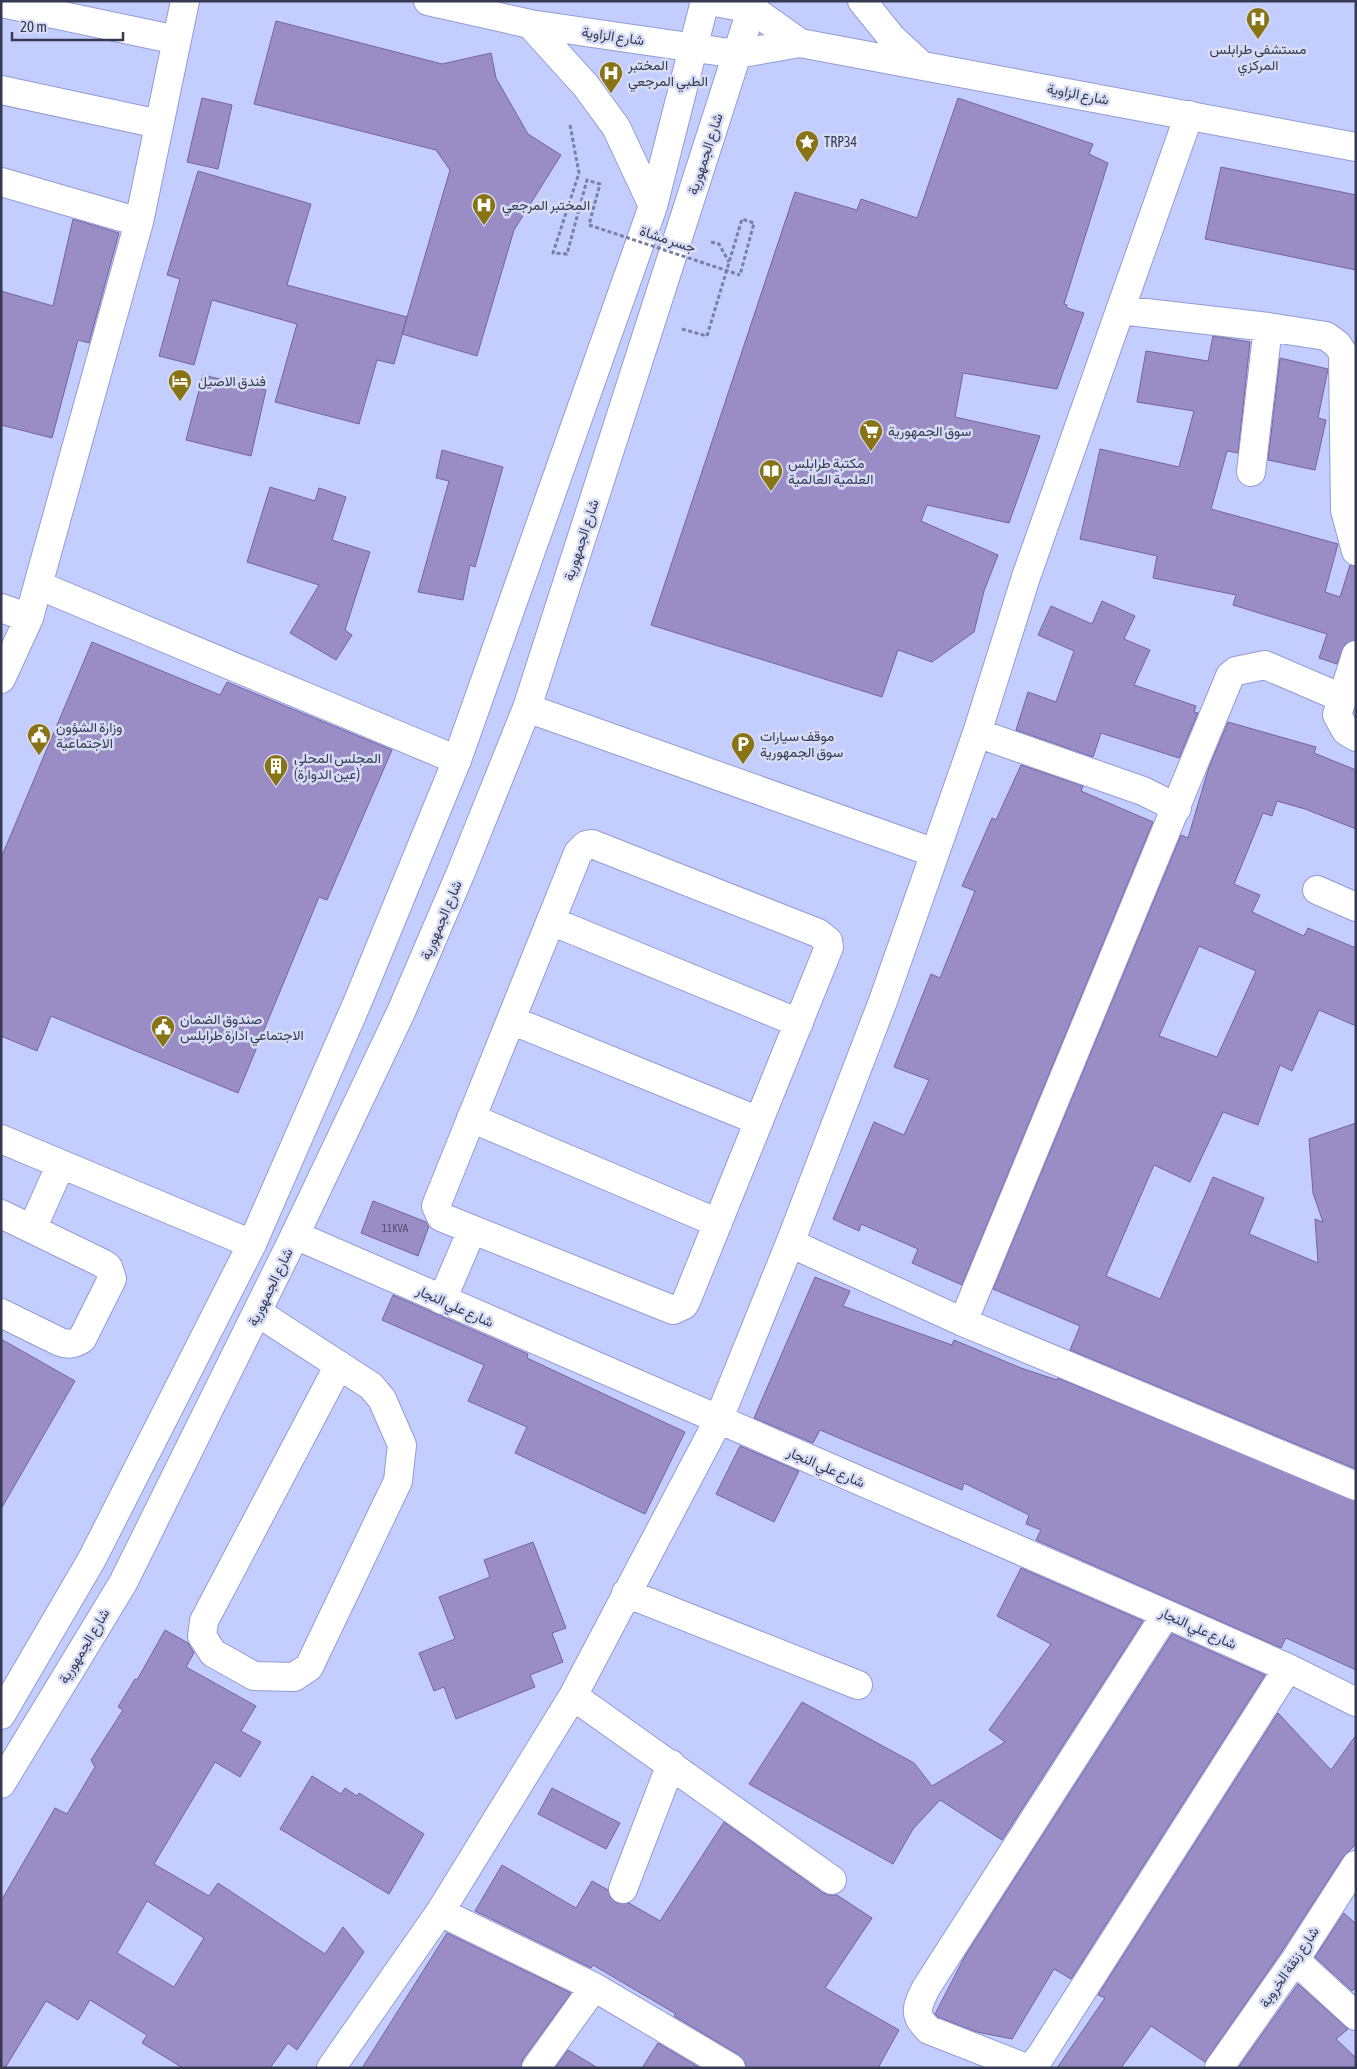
<svg xmlns="http://www.w3.org/2000/svg" width="1357" height="2069" font-family="'Asap Condensed',Vazirmatn,sans-serif">
  <style>
    .building { fill: #9a8cc4; stroke: #74659c; fill-rule: evenodd }
    .lines { fill: none; stroke-linecap: round; stroke-linejoin: round }
    .minor-casing { stroke: #919cd6; stroke-width: 30 }
    .major-casing { stroke: #919cd6; stroke-width: 30 }
    .path { stroke: #7880a3; stroke-width: 3; stroke-dasharray: 4 2.5; stroke-linecap: butt }
    .minor { stroke: #fff; stroke-width: 28 }
    .major { stroke: #fff; stroke-width: 28 }
    .path-bridge { stroke: #7880a3; stroke-width: 3; stroke-dasharray: 4 2.5; stroke-linecap: butt }
    .labels { text-anchor: middle; stroke-width: 5; stroke-linejoin: round; paint-order: stroke }
    .number-label { font-size: 11px; fill: #4e4e6e }
    .street-label { font-size: 14px; fill: #353a52; stroke: #d7dcf5 }
    .poi-label { font-size: 14px; fill: #353a52; stroke: #d7dcf5; text-anchor: start }
  </style>
  <rect width="100%" height="100%" fill="#c3cefe"/>
  <path class="building" d="M 276,21 L 442,64 L 491,53 L 496,78 L 528,134 L 561,155 L 514,230 L 477,356 L 402,334 L 450,170 L 436,150 L 254,104 Z
    M 202,98 L 232,105 L 218,169 L 187,162 Z
    M 958,98 L 1093,144 L 1089,154 L 1108,163 L 1064,304 L 1067,305 L 1067,308 L 1084,313 L 1057,389 L 963,373 L 955,417 L 1040,436 L 1009,523 L 927,505 L 921,521 L 998,555 L 984,591 L 974,632 L 932,662 L 898,650 L 882,697 L 651,625 L 795,192 L 857,210 L 861,199 L 917,218 Z
    M 1221,167 L 1356,195 L 1356,270 L 1205,239 Z
    M 198,171 L 311,204 L 287,285 L 407,317 L 394,364 L 377,360 L 359,424 L 275,402 L 297,324 L 212,300 L 194,365 L 159,356 L 180,279 L 167,275 Z
    M 73,219 L 119,233 L 89,343 L 78,340 L 52,438 L 1,425 L 1,291 L 53,306 Z
    M 1213,336 L 1250,342 L 1238,453 L 1227,451 L 1211,509 L 1338,544 L 1325,592 L 1340,597 L 1350,565 L 1356,566 L 1356,640 L 1345,644 L 1337,664 L 1319,658 L 1327,634 L 1233,605 L 1236,595 L 1153,578 L 1157,556 L 1080,539 L 1100,449 L 1179,467 L 1194,411 L 1137,402 L 1146,351 L 1208,361 Z
    M 1280,358 L 1328,369 L 1318,418 L 1326,420 L 1315,470 L 1268,460 Z
    M 203,375 L 266,390 L 251,456 L 186,440 Z
    M 442,450 L 503,467 L 475,567 L 470,565 L 463,600 L 418,592 L 449,481 L 436,478 Z
    M 270,487 L 315,501 L 319,488 L 346,497 L 332,540 L 370,552 L 345,630 L 352,635 L 336,660 L 290,633 L 319,585 L 247,562 Z
    M 1102,601 L 1135,616 L 1124,639 L 1150,650 L 1134,685 L 1196,706 L 1194,712 L 1198,713 L 1179,758 L 1101,733 L 1093,757 L 1016,730 L 1028,692 L 1056,702 L 1074,651 L 1038,635 L 1051,606 L 1092,624 Z
    M 92,642 L 220,695 L 227,682 L 392,750 L 327,900 L 319,897 L 238,1093 L 51,1016 L 37,1051 L 1,1036 L 1,858 Z
    M 1228,722 L 1316,747 L 1314,753 L 1356,770 L 1356,829 L 1305,809 L 1277,801 L 1272,816 L 1263,813 L 1234,884 L 1260,895 L 1252,912 L 1304,936 L 1308,928 L 1356,948 L 1356,1026 L 1319,1010 L 1292,1071 L 1280,1065 L 1258,1125 L 1223,1112 L 1190,1182 L 1154,1165 L 1106,1276 L 1160,1299 L 1213,1177 L 1264,1198 L 1249,1234 L 1318,1263 L 1315,1219 L 1323,1222 L 1313,1193 L 1309,1139 L 1356,1123 L 1356,1469 L 1070,1350 L 1080,1326 L 993,1289 L 1181,835 L 1188,838 L 1209,767 ZM 1199,946 L 1256,971 L 1217,1057 L 1159,1036 Z
    M 1021,765 L 1083,786 L 1081,791 L 1153,822 L 962,1285 L 912,1263 L 918,1249 L 861,1224 L 859,1231 L 833,1219 L 874,1122 L 904,1135 L 929,1080 L 894,1067 L 931,974 L 940,978 L 975,891 L 962,886 L 992,818 L 996,820 Z
    M 373,1201 L 426,1222 L 429,1226 L 418,1256 L 361,1233 Z
    M 815,1277 L 850,1291 L 843,1306 L 952,1345 L 954,1340 L 1021,1368 L 1057,1380 L 1058,1378 L 1356,1501 L 1356,1670 L 1286,1638 L 1281,1648 L 1036,1540 L 1041,1530 L 1026,1524 L 1029,1515 L 964,1483 L 962,1490 L 820,1430 L 813,1443 L 754,1418 Z
    M 393,1295 L 528,1354 L 527,1358 L 685,1432 L 645,1514 L 515,1453 L 527,1427 L 468,1401 L 484,1365 L 382,1320 Z
    M 1,1339 L 75,1381 L 1,1509 Z
    M 740,1446 L 799,1471 L 774,1522 L 716,1494 Z
    M 533,1542 L 566,1628 L 552,1633 L 563,1662 L 530,1675 L 535,1687 L 456,1719 L 444,1687 L 434,1691 L 419,1653 L 455,1639 L 439,1597 L 490,1577 L 484,1560 Z
    M 1021,1568 L 1143,1621 L 1002,1840 L 940,1800 L 913,1829 L 893,1864 L 749,1784 L 802,1702 L 914,1763 L 932,1786 L 1005,1742 L 989,1730 L 1051,1644 L 997,1616 Z
    M 165,1630 L 188,1643 L 194,1653 L 186,1667 L 256,1706 L 241,1731 L 261,1742 L 240,1777 L 215,1762 L 154,1864 L 209,1896 L 218,1883 L 325,1954 L 343,1927 L 364,1952 L 297,2050 L 288,2043 L 270,2068 L 183,2068 L 142,2043 L 147,2035 L 90,2000 L 78,2020 L 46,2001 L 5,2068 L 1,2068 L 1,1901 L 55,1808 L 67,1814 L 95,1767 L 91,1760 L 123,1710 L 118,1707 L 135,1679 L 137,1680 ZM 147,1901 L 204,1938 L 174,1987 L 117,1953 Z
    M 1172,1634 L 1265,1675 L 1071,1979 L 1054,1969 L 1012,2039 L 977,2032 L 938,2017 L 935,2014 L 965,1956 Z
    M 1278,1713 L 1331,1770 L 1356,1735 L 1356,1844 L 1343,1857 L 1282,1951 L 1205,2062 L 1151,2026 L 1121,2068 L 1057,2068 L 1105,1998 L 1098,1995 Z
    M 312,1776 L 341,1794 L 345,1788 L 357,1796 L 359,1793 L 424,1834 L 389,1894 L 280,1829 Z
    M 552,1788 L 620,1823 L 606,1849 L 538,1814 Z
    M 724,1822 L 823,1893 L 830,1895 L 837,1895 L 872,1918 L 825,1988 L 899,2030 L 878,2068 L 747,2068 L 744,2060 L 739,2055 L 674,2016 L 676,2014 L 593,1965 L 591,1968 L 475,1911 L 502,1865 L 576,1908 L 592,1881 L 608,1890 L 611,1898 L 617,1903 L 629,1903 L 660,1921 Z
    M 1344,1913 L 1356,1924 L 1356,1987 L 1352,1991 L 1315,1957 Z
    M 447,1933 L 571,1993 L 523,2059 L 521,2068 L 362,2068 Z
    M 1298,1984 L 1348,2029 L 1336,2039 L 1356,2058 L 1356,2068 L 1238,2068 Z
    M 658,2043 L 700,2068 L 642,2068 Z
    M 568,2050 L 598,2068 L 555,2068 Z"/>
  <g class="lines">
    <g class="minor-casing">
      <path id="minor" d="M 1,3 L 177,40
        M 1,90 L 159,124
        M 1,182 L 139,222
        M 1120,310 L 1268,327 L 1326,336 L 1337,344 L 1343,353 L 1345,510 L 1356,551
        M 1251,472 L 1268,327
        M 38,585 L 139,222 L 185,1
        M 1,608 L 29,618 L 38,585 L 457,760
        M 1356,655 L 1337,715 L 1346,731 L 1356,737
        M 1,679 L 29,618
        M 527,708 L 935,853
        M 977,733 L 1143,791 L 1177,808
        M 592,844 L 818,933 L 828,941 L 829,947 L 687,1299 L 684,1305 L 673,1310 L 446,1219 L 441,1217 L 436,1206 L 578,853 L 586,845 Z
        M 1317,890 L 1356,907
        M 551,921 L 799,1023
        M 511,1020 L 759,1121
        M 471,1118 L 718,1223
        M 1,1139 L 252,1244
        M 1,1214 L 102,1263 L 108,1267 L 112,1279 L 82,1339 C 74,1344 69,1345 60,1342 L 1,1313
        M 32,1229 L 61,1164
        M 295,1235 L 1166,1614 L 1288,1668 L 1356,1702
        M 790,1243 L 963,1322 L 1356,1486
        M 442,1300 L 472,1230
        M 257,1312 L 371,1386 L 382,1399 L 402,1445 L 398,1481 L 309,1667 L 294,1677 L 254,1676 L 213,1653 L 202,1636 L 204,1621 L 339,1365
        M 963,1322 L 1230,676 L 1236,671 L 1265,665 L 1342,698
        M 626,1593 L 858,1685
        M 573,1696 L 832,1880
        M 623,1889 L 671,1764
        M 440,1912 L 594,1987 L 731,2068
        M 1295,1960 L 1356,2016
        M 331,2068 L 440,1912 L 573,1696 L 718,1421 L 790,1243 L 883,1001 L 977,733 L 1026,577 L 1189,115
        M 536,2068 L 594,1987
        M 1026,2068 L 929,2030 C 912,2014 917,2007 926,1988 L 1166,1614
        M 1026,2068 L 1032,2066 L 1040,2057 L 1288,1668
        M 1219,2068 L 1295,1960 L 1356,1865"/>
    </g>
    <g class="major-casing">
      <path id="major" d="M 428,1 L 530,24 L 737,54 L 800,43 L 1356,147
        M 710,1 L 752,9 L 800,43
        M 862,1 L 892,38 L 920,64
        M 530,24 L 586,86 L 616,127 L 653,206
        M 1,1715 L 92,1559 L 252,1244 L 358,1001 L 457,760 L 653,206 L 705,1
        M 1,1784 L 123,1583 L 295,1235 L 401,1012 L 461,872 L 527,708 L 754,1"/>
    </g>
    <path class="path" d="M 570,125 L 579,173 L 553,253 L 567,254 L 587,180 L 600,184 L 589,225
      M 711,242 L 719,244 L 729,262
      M 682,329 L 707,336 L 742,219 L 754,223 L 740,275"/>
    <use href="#minor" class="minor"/>
    <use href="#major" class="major"/>
    <path class="path-bridge" d="M 589,225 L 740,275"/>
  </g>
  <defs>
    <g id="hospital-pin" transform="scale(1.25)"><path d="M0 17L-7.5 6A9.5 9.5 0 1 1 7.5 6Z" fill="#887315" stroke="#d7dcf5"/><path d="M-5-5h3v3.5h4V-5h3V5h-3V1.5h-4V5h-3Z" fill="#fff"/></g>
    <g id="sight-pin" transform="scale(1.25)"><path d="M0 17L-7.5 6A9.5 9.5 0 1 1 7.5 6Z" fill="#887315" stroke="#d7dcf5"/><path d="M0-6L1.8-2.2L6-1.7L2.9 1.2L3.7 5.4L0 3.3L-3.7 5.4L-2.9 1.2L-6-1.7L-1.8-2.2Z" fill="#fff"/></g>
    <g id="hotel-pin" transform="scale(1.25)"><path d="M0 17L-7.5 6A9.5 9.5 0 1 1 7.5 6Z" fill="#887315" stroke="#d7dcf5"/><path d="M-6-4.5h1.5V1H6V5H4.5V3h-9V5H-6ZM-4 0a1.8 1.8 0 1 1 3.6 0ZM.5 0V-2.5h3Q6-2.5 6 0Z" fill="#fff"/></g>
    <g id="supermarket-pin" transform="scale(1.25)"><path d="M0 17L-7.5 6A9.5 9.5 0 1 1 7.5 6Z" fill="#887315" stroke="#d7dcf5"/><path d="M-6-5.5h2.5l.6 2H6L4.5 2H-2.5L-4.4-4H-6ZM-1.5 3.2a1.3 1.3 0 1 0 .1 0ZM3 3.2a1.3 1.3 0 1 0 .1 0Z" fill="#fff"/></g>
    <g id="library-pin" transform="scale(1.25)"><path d="M0 17L-7.5 6A9.5 9.5 0 1 1 7.5 6Z" fill="#887315" stroke="#d7dcf5"/><path d="M-6-4Q-3-5.5-.7-3.5V5Q-3 3-6 4ZM6-4Q3-5.5 .7-3.5V5Q3 3 6 4Z" fill="#fff"/></g>
    <g id="civic-pin" transform="scale(1.25)"><path d="M0 17L-7.5 6A9.5 9.5 0 1 1 7.5 6Z" fill="#887315" stroke="#d7dcf5"/><path d="M-.6-6.5H3V-4.5H.6V-3L4-1V1h2V6H-6V1h2V-1L-.6-3ZM-1.2 2.5V6h2.4V2.5Z" fill="#fff"/></g>
    <g id="parking-pin" transform="scale(1.25)"><path d="M0 17L-7.5 6A9.5 9.5 0 1 1 7.5 6Z" fill="#887315" stroke="#d7dcf5"/><path d="M-3.5-5.5H1a3.5 3.5 0 0 1 0 7H-1V5.5H-3.5ZM-1-3.4V-.6H.8a1.4 1.4 0 0 0 0-2.8Z" fill="#fff"/></g>
    <g id="building-pin" transform="scale(1.25)"><path d="M0 17L-7.5 6A9.5 9.5 0 1 1 7.5 6Z" fill="#887315" stroke="#d7dcf5"/><path d="M-4-6H4V6H1V3H-1V6H-4ZM-2.5-4.3h1.7v1.8h-1.7ZM.8-4.3h1.7v1.8H.8ZM-2.5-1h1.7V.8h-1.7ZM.8-1h1.7V.8H.8Z" fill="#fff"/></g>
  </defs>
  <g fill-rule="evenodd">
    <use href="#hospital-pin" x="1258" y="19"/>
    <use href="#hospital-pin" x="611" y="73"/>
    <use href="#sight-pin" x="807" y="142"/>
    <use href="#hospital-pin" x="484" y="205"/>
    <use href="#hotel-pin" x="180" y="381"/>
    <use href="#supermarket-pin" x="871" y="431"/>
    <use href="#library-pin" x="771" y="471"/>
    <use href="#civic-pin" x="39" y="735"/>
    <use href="#parking-pin" x="743" y="744"/>
    <use href="#building-pin" x="276" y="766"/>
    <use href="#civic-pin" x="163" y="1027"/>
  </g>
  <g class="labels">
    <g class="number-label">
      <text x="395" y="1232">11KVA</text>
    </g>
    <g class="street-label">
      <text transform="translate(613 36) rotate(8)" y="5">شارع الزاوية</text>
      <text transform="translate(1078 94) rotate(11)" y="5">شارع الزاوية</text>
      <text transform="translate(705 154) rotate(-72)" y="5">شارع الجمهورية</text>
      <text transform="translate(668 239) rotate(18)" y="5">جسر مشاة</text>
      <text transform="translate(581 540) rotate(-72)" y="5">شارع الجمهورية</text>
      <text transform="translate(441 920) rotate(-67)" y="5">شارع الجمهورية</text>
      <text transform="translate(270 1287) rotate(-64)" y="5">شارع الجمهورية</text>
      <text transform="translate(455 1306) rotate(24)" y="5">شارع علي النجار</text>
      <text transform="translate(826 1467) rotate(23)" y="5">شارع علي النجار</text>
      <text transform="translate(1198 1628) rotate(24)" y="5">شارع علي النجار</text>
      <text transform="translate(84 1646) rotate(-59)" y="5">شارع الجمهورية</text>
      <text transform="translate(1289 1967) rotate(-56)" y="5">شارع زنقة الخروبة</text>
    </g>
    <g class="poi-label">
      <text x="1258" y="54" text-anchor="middle">مستشفى طرابلس<tspan x="1258" dy="16">المركزي</tspan></text>
      <text x="628" y="70">المختبر<tspan x="628" dy="16">الطبي المرجعي</tspan></text>
      <text x="824" y="147">TRP34</text>
      <text x="502" y="210">المختبر المرجعي</text>
      <text x="198" y="386">فندق الاصيل</text>
      <text x="888" y="436">سوق الجمهورية</text>
      <text x="788" y="468">مكتبة طرابلس<tspan x="788" dy="16">العلمية العالمية</tspan></text>
      <text x="56" y="732">وزارة الشؤون<tspan x="56" dy="16">الاجتماعية</tspan></text>
      <text x="760" y="741">موقف سيارات<tspan x="760" dy="16">سوق الجمهورية</tspan></text>
      <text x="294" y="763">المجلس المحلي<tspan x="294" dy="16">(عين الدوارة)</tspan></text>
      <text x="180" y="1024">صندوق الضمان<tspan x="180" dy="16">الاجتماعي ادارة طرابلس</tspan></text>
    </g>
  </g>
  <rect width="1357" height="2069" fill="none" stroke="#353a52" stroke-width="5"/>
  <path d="M12 32v8h111v-8" fill="none" stroke="#353a52" stroke-width="2.5"/>
  <text x="20" y="32" font-size="15" fill="#353a52" stroke="#d7dcf5" stroke-width="4" paint-order="stroke">20 m</text>
</svg>
